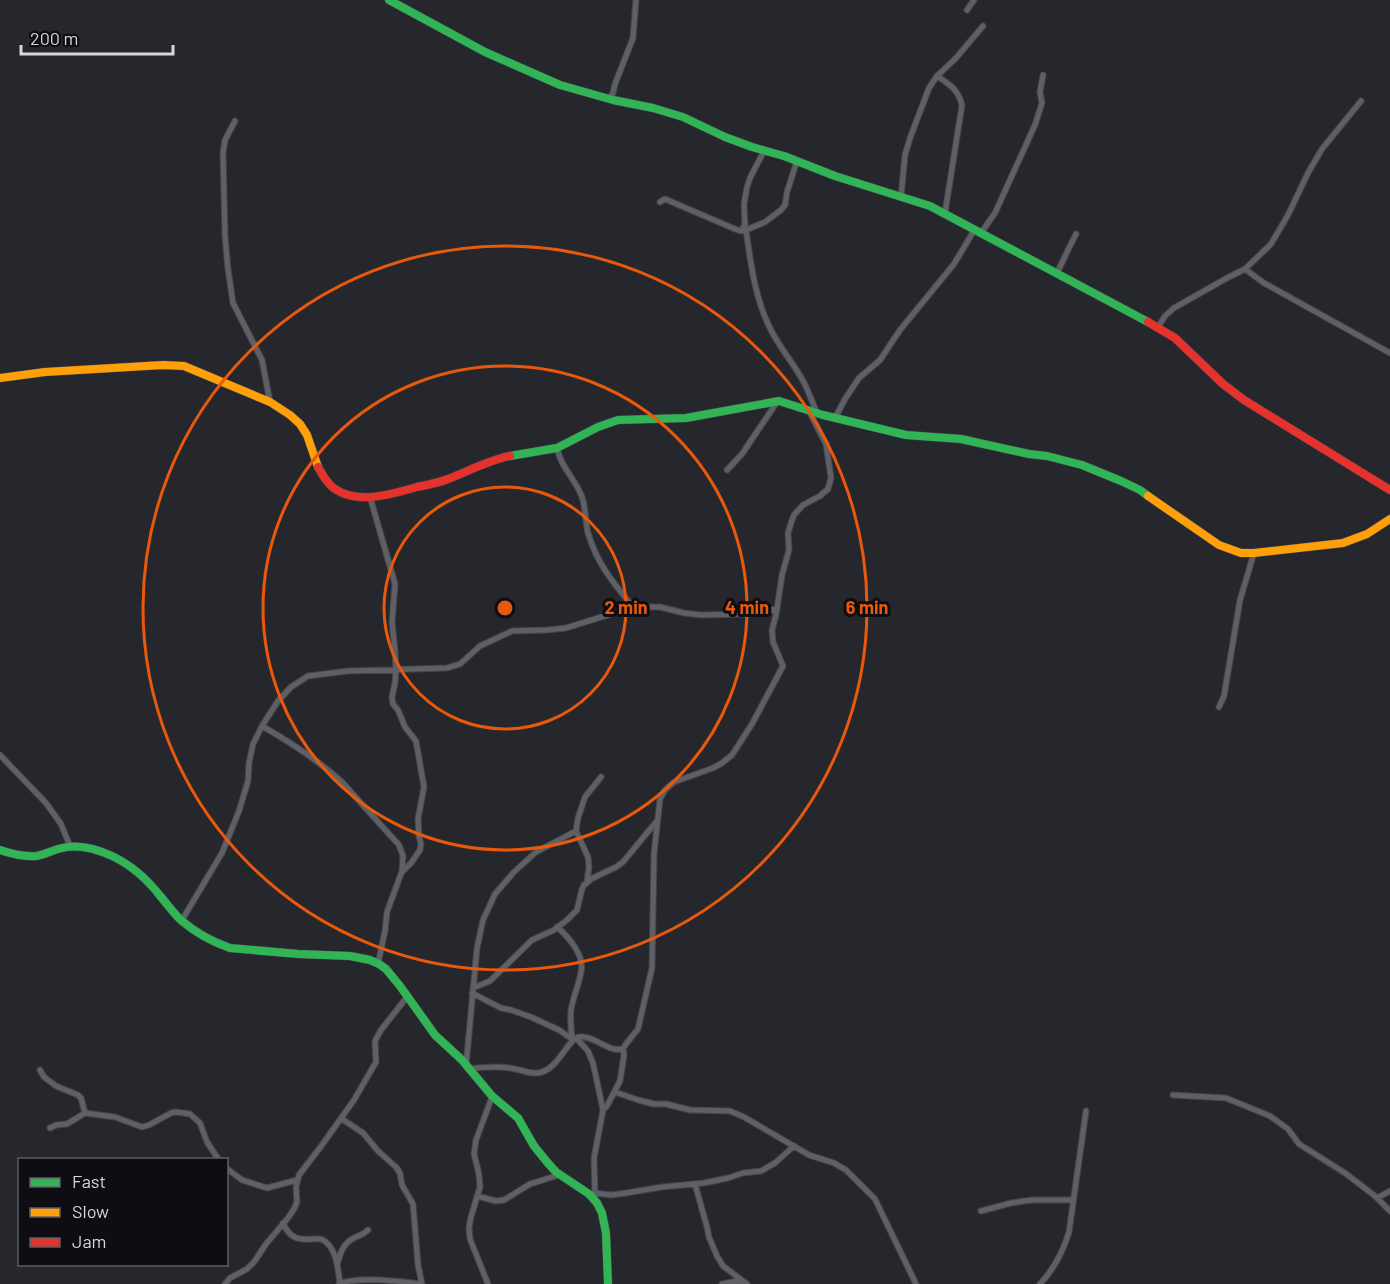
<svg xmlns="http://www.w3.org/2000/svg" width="1390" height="1284" font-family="Barlow,sans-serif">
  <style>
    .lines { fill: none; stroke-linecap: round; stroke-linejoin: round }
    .street-casing { stroke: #444449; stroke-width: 7 }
    .fast-casing { stroke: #444449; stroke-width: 9 }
    .slow-casing { stroke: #444449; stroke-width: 9 }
    .jam-casing { stroke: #444449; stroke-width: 9 }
    .street { stroke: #5f6065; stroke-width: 5 }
    .fast { stroke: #30b455; stroke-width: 8 }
    .slow { stroke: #ff9f0a; stroke-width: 8 }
    .jam { stroke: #e5322d; stroke-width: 8 }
    .ring { fill: none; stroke: #e8590c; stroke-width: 3 }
    .centre { fill: #e8590c; stroke: #0d0d13; stroke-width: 3 }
    .ring-label { font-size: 18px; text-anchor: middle; font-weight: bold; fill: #e8590c; stroke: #0d0d13; stroke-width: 6; stroke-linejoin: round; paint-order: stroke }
  </style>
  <rect width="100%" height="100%" fill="#26272d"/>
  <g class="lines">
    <g class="street-casing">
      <path id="street" d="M 967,10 L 974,0
        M 937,76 C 950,85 958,89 962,105 L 945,213
        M 609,99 L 613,93 L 615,84 L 633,38 L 636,0
        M 235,121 L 225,140 L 223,153 L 225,236 L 228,269 L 233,303 L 262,360 L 270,402
        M 901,197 L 905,155 L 910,138 L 929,88 L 937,76 L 956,58 L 983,26
        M 660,202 L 665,199 L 735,229 L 741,231 L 746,230 L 765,222 L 781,210 L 785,205 L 787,192 L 797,161
        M 746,230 C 751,265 755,300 772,332 C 781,349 793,363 802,379 C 808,389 812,402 817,413
        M 741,231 L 745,225 L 744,204 L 747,187 L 750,178 L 764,151
        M 981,233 L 995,213 L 1035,125 L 1042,103 L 1040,92 L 1043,75
        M 1245,269 L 1264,283 L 1390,353
        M 1057,273 L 1068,250 L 1076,234
        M 1158,327 L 1165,316 L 1174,308 L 1227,278 L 1245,269 L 1271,244 L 1288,215 L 1308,173 L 1322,149 L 1361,101
        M 835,418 L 845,399 L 859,378 L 880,360 L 900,330 L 954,264 L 975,229
        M 557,448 C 561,468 575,478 582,497 C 586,508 585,522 588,533 C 597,564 614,584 634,608
        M 727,470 L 742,454 L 777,402
        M 370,497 L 395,584 L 392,622 L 395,651 L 396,669 L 395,683 L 392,697 L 393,704 L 398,710 L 405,727 L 416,741 L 424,787 L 418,819 L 419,836 L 421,844 L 420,850 L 411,863 L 402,872
        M 1219,707 L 1224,696 L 1240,600 L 1254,553
        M 262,726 C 290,742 318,760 342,782 L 399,845 L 403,856 L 402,871 L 387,912 L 385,931 L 378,964
        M 0,755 L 46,803 L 61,824 L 70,846
        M 587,883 L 589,866 L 588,857 L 576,831 L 578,818 L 585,797 L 601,777
        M 182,920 L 222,853 L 239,811 L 248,781 L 249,763 L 253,744 L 262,726 L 278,701 L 291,687 L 308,676 L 348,671 L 447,668 L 460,664 L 480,646 L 512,631 L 547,630 L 566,628 L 627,609 L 643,607 L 660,607 L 684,613 L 701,615 L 746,614 L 777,609
        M 557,927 C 569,937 585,956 581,972 C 579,985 573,997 571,1010 C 570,1019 571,1029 572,1039
        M 473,988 L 490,981 L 532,940 L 554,930 L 567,920 L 577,910 L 582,889 L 584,885 L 591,879 L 616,867 L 623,862 L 656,822
        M 472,993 L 501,1008 L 511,1010 L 531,1017 L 559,1030 L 572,1039
        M 576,1038 L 588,1051 L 593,1063 L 603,1110 L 594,1158 L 595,1196
        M 466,1066 L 477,948 L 483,920 L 495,894 L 514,872 L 536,852 L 576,831
        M 468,1069 C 481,1067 503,1066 515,1069 C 523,1070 530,1074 538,1073 C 559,1070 567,1039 579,1037 C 595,1035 608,1053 623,1049
        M 40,1070 L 44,1077 L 56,1086 L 78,1095 L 81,1098 L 85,1113
        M 615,1092 L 638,1100 L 654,1104 L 666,1104 L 690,1110 L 730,1111 L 744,1117 L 809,1155 L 834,1163 L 846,1170 L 875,1199 L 916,1284
        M 1173,1095 L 1226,1098 L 1270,1116 L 1288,1129 L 1299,1144 L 1345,1173 L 1375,1196 L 1390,1211
        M 603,1110 L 607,1106 L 620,1081 L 624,1055 L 623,1049 L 626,1044 L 638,1029 L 652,968 L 654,854 L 660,799 L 665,790 L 674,782 L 713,768 L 722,763 L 732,755 L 752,724 L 783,666 L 773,642 L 772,630 L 776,615 L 782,575 L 789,550 L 788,533 L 791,523 L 794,515 L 803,505 L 820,496 L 828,489 L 831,478 L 826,444 L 809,411
        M 342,1119 L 363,1133 L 378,1151 L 396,1167 L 400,1173 L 402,1185 L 413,1204 L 418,1265 L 422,1284
        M 50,1128 L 56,1125 L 67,1124 L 85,1113 L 115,1117 L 142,1127 L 149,1125 L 171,1113 L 176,1112 L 190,1114 L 200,1123 L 207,1142 L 219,1160
        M 226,1168 L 242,1180 L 267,1188 L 297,1180
        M 695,1184 L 707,1227 L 709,1237 L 717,1256 L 723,1266 L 747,1284
        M 595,1193 L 611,1195 L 626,1193 L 662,1187 L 704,1183 L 728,1178 L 743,1173 L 761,1171 L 775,1163 L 794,1146
        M 477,1196 L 496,1201 L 504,1200 L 530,1184 L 559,1175
        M 1377,1198 L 1390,1191
        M 981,1211 L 1011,1203 L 1032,1200 L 1072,1200
        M 283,1223 C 290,1239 298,1240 314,1239 C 317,1239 320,1238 323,1240 C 337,1248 338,1270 340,1283
        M 337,1265 C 340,1254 343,1243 354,1238 C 360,1235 363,1235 368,1230
        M 225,1284 L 230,1278 L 247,1269 L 254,1262 L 266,1244 L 288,1218 L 294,1209 L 297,1202 L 296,1187 L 299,1175 L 322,1145 L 354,1100 L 376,1062 L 375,1041 L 381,1030 L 407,997
        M 339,1284 C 356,1276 402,1281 421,1284
        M 488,1284 L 470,1239 L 469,1228 L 471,1217 L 480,1187 L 479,1174 L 474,1154 L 476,1140 L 492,1097
        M 722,1284 L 737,1281 L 744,1282
        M 1040,1284 C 1055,1268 1063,1252 1069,1232 L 1086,1111"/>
    </g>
    <g class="fast-casing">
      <path id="fast" d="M 389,0 L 485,52 L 560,85 L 613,100 L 653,108 L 683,117 L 725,137 L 752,147 L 784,156 L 835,176 L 930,206 L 1148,322
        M 510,456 L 557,448 L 598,427 L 618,420 L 686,418 L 779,401 L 823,415 L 906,435 L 961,439 L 1029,454 L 1047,456 L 1082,465 L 1121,481 L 1140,490 L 1148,496
        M 0,850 C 12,854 24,857 36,856 C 44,855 51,851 58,849 C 76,843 95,848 112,856 C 131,865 148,880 161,897 C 168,905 174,914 182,921 C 196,933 213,942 230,948 L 298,954 L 350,956 L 370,960 L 379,964 L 386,969 L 400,986 L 435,1035 L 462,1060 L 492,1096 L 518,1118 L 534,1146 L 547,1162 L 556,1172 L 589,1194 L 597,1203 L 602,1213 L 606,1233 L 608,1284"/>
    </g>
    <g class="slow-casing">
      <path id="slow" d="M 0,378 L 45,372 L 163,365 L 184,366 L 270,402 L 290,415 L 300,424 L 307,435 L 318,467
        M 1148,496 L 1219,545 L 1241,553 L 1254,553 L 1343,543 L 1367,534 L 1390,519"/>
    </g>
    <g class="jam-casing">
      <path id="jam" d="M 1148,322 L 1175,338 L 1223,384 L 1244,400 L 1390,490
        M 318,467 C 323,475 326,483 335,489 C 358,505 392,494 417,487 C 427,485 438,483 448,479 C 469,471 489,460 510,456"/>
    </g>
    <use href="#street" class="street"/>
    <use href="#fast" class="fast"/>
    <use href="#slow" class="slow"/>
    <use href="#jam" class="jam"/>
  </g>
  <g class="ring">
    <circle cx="505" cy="608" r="121"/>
    <circle cx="505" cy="608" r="242"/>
    <circle cx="505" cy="608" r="362"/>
  </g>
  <circle cx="505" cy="608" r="9" class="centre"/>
  <g class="ring-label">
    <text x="626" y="614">2 min</text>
    <text x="747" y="614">4 min</text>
    <text x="867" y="614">6 min</text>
  </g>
  <rect x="18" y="1158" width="210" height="108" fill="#0d0d13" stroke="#5e5e65" stroke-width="1.5"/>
  <rect x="30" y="1178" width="30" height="9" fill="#30b455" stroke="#5e5e65" stroke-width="1.5"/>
  <text x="72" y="1188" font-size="18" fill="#d7d7e0">Fast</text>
  <rect x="30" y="1208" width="30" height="9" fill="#ff9f0a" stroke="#5e5e65" stroke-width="1.5"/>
  <text x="72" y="1218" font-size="18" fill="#d7d7e0">Slow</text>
  <rect x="30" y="1238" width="30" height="9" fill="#e5322d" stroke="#5e5e65" stroke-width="1.5"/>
  <text x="72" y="1248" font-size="18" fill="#d7d7e0">Jam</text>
  <path d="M21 45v9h152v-9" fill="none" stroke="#d7d7e0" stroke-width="3"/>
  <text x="30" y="45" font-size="18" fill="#d7d7e0" stroke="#0d0d13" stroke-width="4.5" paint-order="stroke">200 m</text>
</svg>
